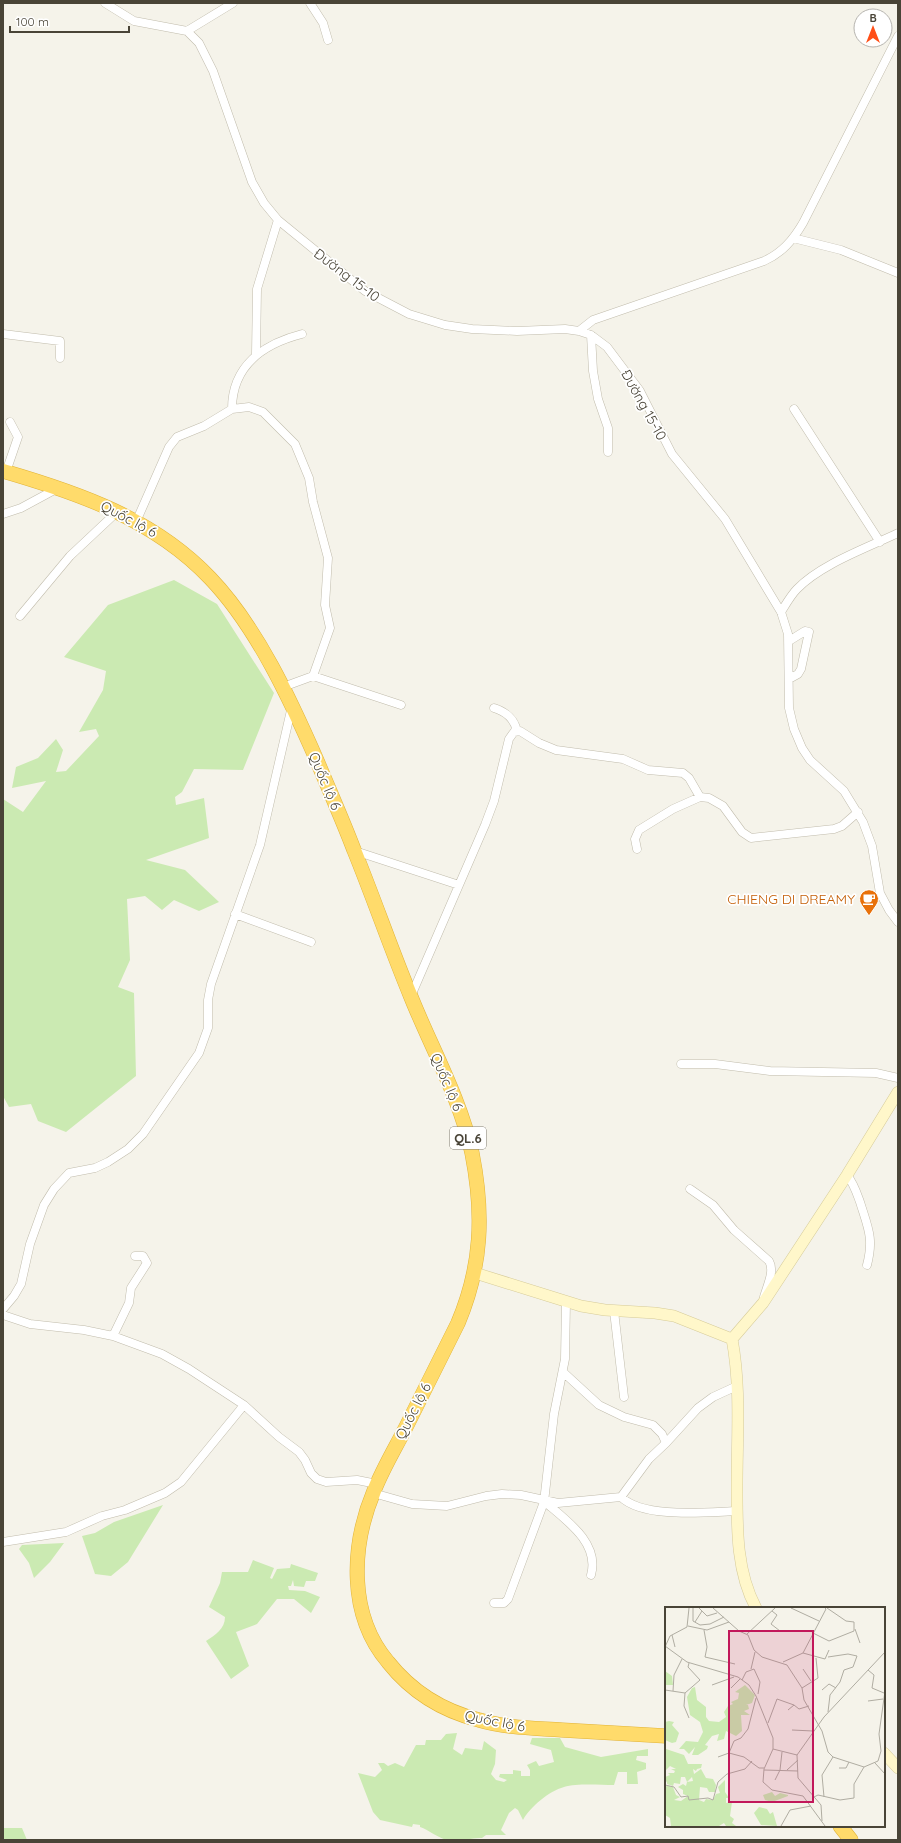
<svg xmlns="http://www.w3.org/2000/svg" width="901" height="1843" font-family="Quicksand,sans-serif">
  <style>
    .green { fill: #cbeab2 }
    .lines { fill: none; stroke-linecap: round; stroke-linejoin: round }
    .street-casing { stroke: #c1bcac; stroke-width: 9 }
    .secondary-casing { stroke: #d6cb99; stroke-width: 12 }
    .highway-casing { stroke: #e1b337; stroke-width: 15 }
    .street { stroke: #fff; stroke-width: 8 }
    .secondary { stroke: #fff7ca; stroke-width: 11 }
    .highway { stroke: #ffdb6b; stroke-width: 14 }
    .labels { text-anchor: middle; stroke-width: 3.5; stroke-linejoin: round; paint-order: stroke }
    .shield { fill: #fff; stroke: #807c73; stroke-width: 1 }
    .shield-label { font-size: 13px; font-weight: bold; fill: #494437 }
    .street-label { font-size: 14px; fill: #494437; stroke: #fff }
    .food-label { font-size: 14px; fill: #c56008; stroke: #fff; text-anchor: end }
    .inset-road { fill: none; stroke: #b0ada2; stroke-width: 1 }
    .view { fill: #c2185b; fill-opacity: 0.15; stroke: #c2185b; stroke-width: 2 }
    .inset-edge { fill: none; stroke: #494437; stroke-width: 2 }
  </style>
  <rect width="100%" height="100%" fill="#f5f3ea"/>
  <path class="green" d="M 174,580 L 217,604 L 274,693 L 243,770 L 194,769 L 182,792 L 175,797 L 176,805 L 204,798 L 209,838 L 146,860 L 185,870 L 219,902 L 199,911 L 174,900 L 162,910 L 145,896 L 127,899 L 130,960 L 118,987 L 134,993 L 136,1076 L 66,1132 L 38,1121 L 31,1104 L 9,1107 L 3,1096 L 3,799 L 23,812 L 46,781 L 12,788 L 16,767 L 38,758 L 56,739 L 63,750 L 56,772 L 66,771 L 99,736 L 96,729 L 79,732 L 103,690 L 106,671 L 64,657 L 108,605 Z
    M 163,1505 L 128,1562 L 111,1576 L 95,1574 L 82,1536 L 95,1533 L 114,1522 Z
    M 64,1543 L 50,1562 L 34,1578 L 29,1563 L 19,1549 L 22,1545 Z
    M 253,1560 L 274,1568 L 270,1578 L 272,1579 L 277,1569 L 290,1568 L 291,1564 L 318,1573 L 315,1581 L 306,1581 L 304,1587 L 294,1586 L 293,1580 L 291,1586 L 288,1586 L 289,1590 L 305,1591 L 320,1597 L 311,1613 L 294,1599 L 277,1599 L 257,1624 L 236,1632 L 249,1666 L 231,1679 L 206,1641 C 215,1635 225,1629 225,1617 L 209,1607 L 220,1583 L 222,1572 L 248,1572 Z
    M 457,1733 L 453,1749 L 462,1755 L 465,1748 L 482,1750 L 484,1741 L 496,1750 L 495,1764 L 491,1774 L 496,1780 L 504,1782 L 507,1780 L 499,1777 L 500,1774 L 513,1774 L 513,1770 L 521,1771 L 521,1776 L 530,1776 L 530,1770 L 527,1765 L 536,1761 L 539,1766 L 554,1762 L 551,1750 L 530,1744 L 532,1738 L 560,1738 L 565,1747 L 601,1757 L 648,1749 L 648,1756 L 637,1756 L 636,1760 L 646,1763 L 646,1769 L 637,1772 L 638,1784 L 627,1784 L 627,1772 L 618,1772 L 614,1785 C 600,1785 577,1783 564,1787 C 549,1791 530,1807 523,1820 L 518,1810 L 515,1808 L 509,1813 L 501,1830 L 506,1835 L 486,1835 L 482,1838 C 471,1837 459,1843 447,1840 C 438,1838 429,1830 420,1827 L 420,1825 L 413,1824 L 412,1827 L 380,1820 L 373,1812 L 358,1773 L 375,1777 L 382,1770 L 378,1763 L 384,1763 L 388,1766 L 395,1763 L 404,1767 L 416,1745 L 425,1745 L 426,1740 L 441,1740 L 446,1734 Z
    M 3,1828 L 22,1828 L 27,1840 L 3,1840 Z"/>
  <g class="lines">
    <g class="street-casing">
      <path id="street" d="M 105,3 L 134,21 L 187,31 L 199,43 L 213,71 L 252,182 L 264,203 L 278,220 L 365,291 L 409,314 L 445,325 L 472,329 L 517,331 L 565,329 L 579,331 L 591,335 L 607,347 L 640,391 L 672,454 L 725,519 L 781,612 L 788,634 L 789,708 L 794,729 L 802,748 L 810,760 L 844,791 L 863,822 L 872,846 L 880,893 L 889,910 L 898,922
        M 310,3 L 323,23 L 328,40
        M 187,31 L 233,3
        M 793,238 L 841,250 L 898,273
        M 579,331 L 593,320 L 764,261 C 782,253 793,240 803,223 L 898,36
        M 3,334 L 60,341 L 60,358
        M 591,335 L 593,371 L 598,399 L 608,428 L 608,452
        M 256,354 L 257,289 L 278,220
        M 232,409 C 232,366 263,344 302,334
        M 794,409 L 880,542
        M 6,472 L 18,437 L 10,422
        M 3,514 L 21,508 L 58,488
        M 136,522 L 169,447 L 177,437 L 204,426 L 232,409 L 249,407 L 263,412 L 295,444 L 309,478 L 313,502 L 328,558 L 325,605 L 330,628 L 313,676
        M 781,612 C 786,604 791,595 797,589 C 821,564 867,548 898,533
        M 20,616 L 70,556 L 118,511
        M 789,641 L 805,631 L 809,632 L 801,669 L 798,674 L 789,679
        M 283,687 L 313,676 L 401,705
        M 494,708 C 506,712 514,718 517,731
        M 637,849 L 635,839 L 639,830 L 673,809 L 700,797 L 709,798 L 723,806 L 742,832 L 751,838 L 834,829 L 842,826 L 858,812
        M 355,851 L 459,885
        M 235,914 L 311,942
        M 411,996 L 485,825 L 494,801 L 509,739 L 514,732 L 520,731 L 539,743 L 556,750 L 623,759 L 648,770 L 683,773 L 689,778 L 700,797
        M 681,1064 L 715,1064 L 770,1071 L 876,1073 L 898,1078
        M 847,1175 C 854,1184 856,1191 860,1202 C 868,1228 874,1238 867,1265
        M 690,1189 L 713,1205 L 734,1230 L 769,1261 C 775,1271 767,1286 764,1297
        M 3,1309 L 14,1296 L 21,1284 L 30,1244 L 44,1205 L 54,1189 L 69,1173 L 95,1168 L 108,1162 L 128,1149 L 143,1134 L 199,1053 L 208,1028 L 208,1000 L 211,984 L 260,845 L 292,706
        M 614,1311 L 624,1397
        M 3,1315 L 30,1324 L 84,1330 L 113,1336 L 162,1354 L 189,1369 L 244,1405 L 279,1437 L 299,1452 L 305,1460 L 311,1473 L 317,1479 L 326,1482 L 357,1480 L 377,1484
        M 113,1336 L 129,1303 L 131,1288 L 147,1263 L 143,1256 L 135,1256
        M 563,1372 L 599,1405 L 624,1417 L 653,1425 L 662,1434 L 666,1443
        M 373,1493 L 412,1504 L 447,1506 L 486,1496 L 502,1494 L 521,1495 L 558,1503 L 621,1497 C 644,1519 707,1512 737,1511
        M 621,1497 L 649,1459 L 666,1443 L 698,1408 L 713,1397 L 737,1386
        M 545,1502 C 566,1520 600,1543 591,1575
        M 3,1542 L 66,1532 L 102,1516 L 125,1510 L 165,1493 L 181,1482 L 244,1405
        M 494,1603 L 504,1603 L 508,1599 L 544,1502 L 554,1414 L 565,1359 L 566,1302"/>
    </g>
    <g class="secondary-casing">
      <path id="secondary" d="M 475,1273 L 581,1306 L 605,1310 L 655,1313 L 674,1316 L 732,1339 C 741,1387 737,1437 737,1485 C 737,1527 736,1571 756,1608
        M 732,1339 L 763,1303 L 847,1175 L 898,1092
        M 884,1753 L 898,1768"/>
    </g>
    <g class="highway-casing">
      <path id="highway" d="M 3,471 C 79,493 154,519 210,578 C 257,627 291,701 318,763 C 330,792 343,821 354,850 C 374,899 391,949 411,997 C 431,1047 461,1100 472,1153 C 484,1214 482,1266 458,1323 C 441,1357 424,1391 407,1425 C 396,1447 383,1468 374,1491 C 351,1546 348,1615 388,1662 C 411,1691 443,1711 479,1720 C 506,1728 535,1728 562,1730 C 597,1732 631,1734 666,1736
        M 840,1826 L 851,1840"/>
    </g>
    <use href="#street" class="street"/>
    <use href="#secondary" class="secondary"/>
    <use href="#highway" class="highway"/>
  </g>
  <defs>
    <g id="cafe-pin" transform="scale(1)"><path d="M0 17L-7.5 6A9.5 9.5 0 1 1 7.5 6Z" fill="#e8710a" stroke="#fff"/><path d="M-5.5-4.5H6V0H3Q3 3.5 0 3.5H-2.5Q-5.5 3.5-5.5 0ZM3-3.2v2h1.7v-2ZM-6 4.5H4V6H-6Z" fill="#fff"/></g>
  </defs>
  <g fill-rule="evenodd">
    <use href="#cafe-pin" x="869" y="899"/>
  </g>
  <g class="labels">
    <rect class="shield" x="450" y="1127" width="36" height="22" rx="3"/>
    <g class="shield-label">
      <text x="468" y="1143">QL.6</text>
    </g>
    <g class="street-label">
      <text transform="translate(347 275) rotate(37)" y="5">Đường 15-10</text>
      <text transform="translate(644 405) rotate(61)" y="5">Đường 15-10</text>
      <text transform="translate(129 519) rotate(28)" y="5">Quốc lộ 6</text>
      <text transform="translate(325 781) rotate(67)" y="5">Quốc lộ 6</text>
      <text transform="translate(447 1082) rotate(67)" y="5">Quốc lộ 6</text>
      <text transform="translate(413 1411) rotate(-63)" y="5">Quốc lộ 6</text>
      <text transform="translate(495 1721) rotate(11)" y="5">Quốc lộ 6</text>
    </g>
    <g class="food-label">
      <text x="855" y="904">CHIENG DI DREAMY</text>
    </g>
  </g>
  <g transform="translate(665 1607)">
    <rect width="220" height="220" fill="#f5f3ea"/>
    <path d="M 0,64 L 7,69 L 8,78 L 0,78 ZM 80,78 L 90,88 L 87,96 L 81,98 L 83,98 L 84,102 L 79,104 L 85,108 L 76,108 L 77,124 L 71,129 L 61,124 L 59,132 L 52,134 L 54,127 L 47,129 L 40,138 L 43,139 L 42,142 L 33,148 L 27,148 L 30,140 L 24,147 L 19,142 L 14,142 L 21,134 L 33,135 L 38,125 L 35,115 L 25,108 L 22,90 L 27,81 L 30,80 L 32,93 L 41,100 L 41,110 L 44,114 L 54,115 L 61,110 L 59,105 L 63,99 L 68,97 L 66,95 L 73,92 L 74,86 L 70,85 ZM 4,114 L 9,115 L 7,118 L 14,126 L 11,135 L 7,136 L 0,133 L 0,115 ZM 1,142 L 19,148 L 23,157 L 37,157 L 36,161 L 32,162 L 31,164 L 28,162 L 29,167 L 36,162 L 41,171 L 48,172 L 51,178 L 50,185 L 44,185 L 42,181 L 35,180 L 34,193 L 39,195 L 41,192 L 48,193 L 51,187 L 55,186 L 53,180 L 60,173 L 60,185 L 64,191 L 61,191 L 61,196 L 67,195 L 65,209 L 69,212 L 67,216 L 71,219 L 61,219 L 59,216 L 54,219 L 6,219 L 5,211 L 0,208 L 0,182 L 2,178 L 8,180 L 11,188 L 15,190 L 9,193 L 16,194 L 23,189 L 18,187 L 18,183 L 13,180 L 18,177 L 21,179 L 22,175 L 28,174 L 27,170 L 22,175 L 20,170 L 16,170 L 15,177 L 9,176 L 8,179 L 2,177 L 2,174 L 0,177 L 0,170 L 5,168 L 3,166 L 9,166 L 10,164 L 6,162 L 11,162 L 5,159 L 0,164 ZM 107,185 L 110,189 L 115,186 L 123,188 L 123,189 L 107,195 L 100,193 L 98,188 ZM 94,200 L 102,202 L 105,207 L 108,205 L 112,219 L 96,218 L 89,206 Z" fill="#cbeab2"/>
    <path class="inset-road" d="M 28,1 L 28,14 L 35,18 L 45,17 L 59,10M 34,1 L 42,9 L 52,6M 48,1 L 74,24 L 83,28 L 89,43 L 97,50 L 122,58 L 137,81 L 139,93 L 157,124 L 163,145 L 168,150 L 199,160 L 213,154 L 216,144 L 214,127 L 220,84M 126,1 L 154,14M 107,4 L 112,8 L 106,17 L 115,24M 30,15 L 37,4M 23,19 L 42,23 L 64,15M 190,22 L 195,36M 39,23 L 42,40 L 40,50 L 70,57M 148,26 L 164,34 L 189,24 L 189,15 L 181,14 L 162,1M 82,27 L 110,1M 7,28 L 10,40M 0,39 L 22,55 L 73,70 L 84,78 L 91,89 L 108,131 L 108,142 L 99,162 L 98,175 L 107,183 L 138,189 L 160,219M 0,40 L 5,29 L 22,20 L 24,1M 138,46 L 160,52 L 164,43M 163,50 L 183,47 L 192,49 L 188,60 L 179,63 L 175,75 L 165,88 L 163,105M 118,55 L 138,46 L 161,2 L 160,1M 86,62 L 90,45M 138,62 L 146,74M 203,63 L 209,68 L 207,81 L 219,86M 77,73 L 81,65 L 89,62 L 95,75 L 93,87M 47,78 L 69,70M 66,81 L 75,72M 137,81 L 153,71 L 151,51M 0,83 L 20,86 L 19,99 L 24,111M 157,83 L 164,77 L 171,81M 8,84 L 9,68 L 17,52M 20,86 L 35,73 L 23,60 L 24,56M 203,94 L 218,92M 123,103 L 129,98 L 134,102 L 144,99M 103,116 L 112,92 L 129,98M 127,123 L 148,124M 108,142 L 132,148 L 133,171 L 156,198 L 157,214M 64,146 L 79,150 L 94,161 L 99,161M 132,148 L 159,110 L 220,45M 53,150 L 64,146 L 69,134 L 76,131 L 83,122 L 91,91M 210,156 L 220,167M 174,161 L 181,161 L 184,155M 99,163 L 133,164M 122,163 L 133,153M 110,173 L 115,163 L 117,145M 0,178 L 9,180 L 16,190 L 23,189 L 24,193 L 43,191 L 48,193 L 53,175 L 62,167 L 80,162 L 87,154M 149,190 L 153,188 L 175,193 L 189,191 L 189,177 L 199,160M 159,190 L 157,168 L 168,150M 116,219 L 125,203 L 146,199"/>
    <path class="view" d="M 64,24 L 148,24 L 148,195 L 64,195 Z"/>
    <rect width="220" height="220" class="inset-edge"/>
  </g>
  <rect width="901" height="1843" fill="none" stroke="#494437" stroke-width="8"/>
  <g transform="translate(873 28)"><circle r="19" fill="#ffffff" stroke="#b6b4af"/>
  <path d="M0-3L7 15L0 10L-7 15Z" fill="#ff4f17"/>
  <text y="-6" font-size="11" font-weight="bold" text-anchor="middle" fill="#494437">B</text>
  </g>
  <path d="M10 26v6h119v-6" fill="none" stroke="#494437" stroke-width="2"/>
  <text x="16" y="26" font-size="12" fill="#494437" stroke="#ffffff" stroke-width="3" paint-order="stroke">100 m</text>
</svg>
